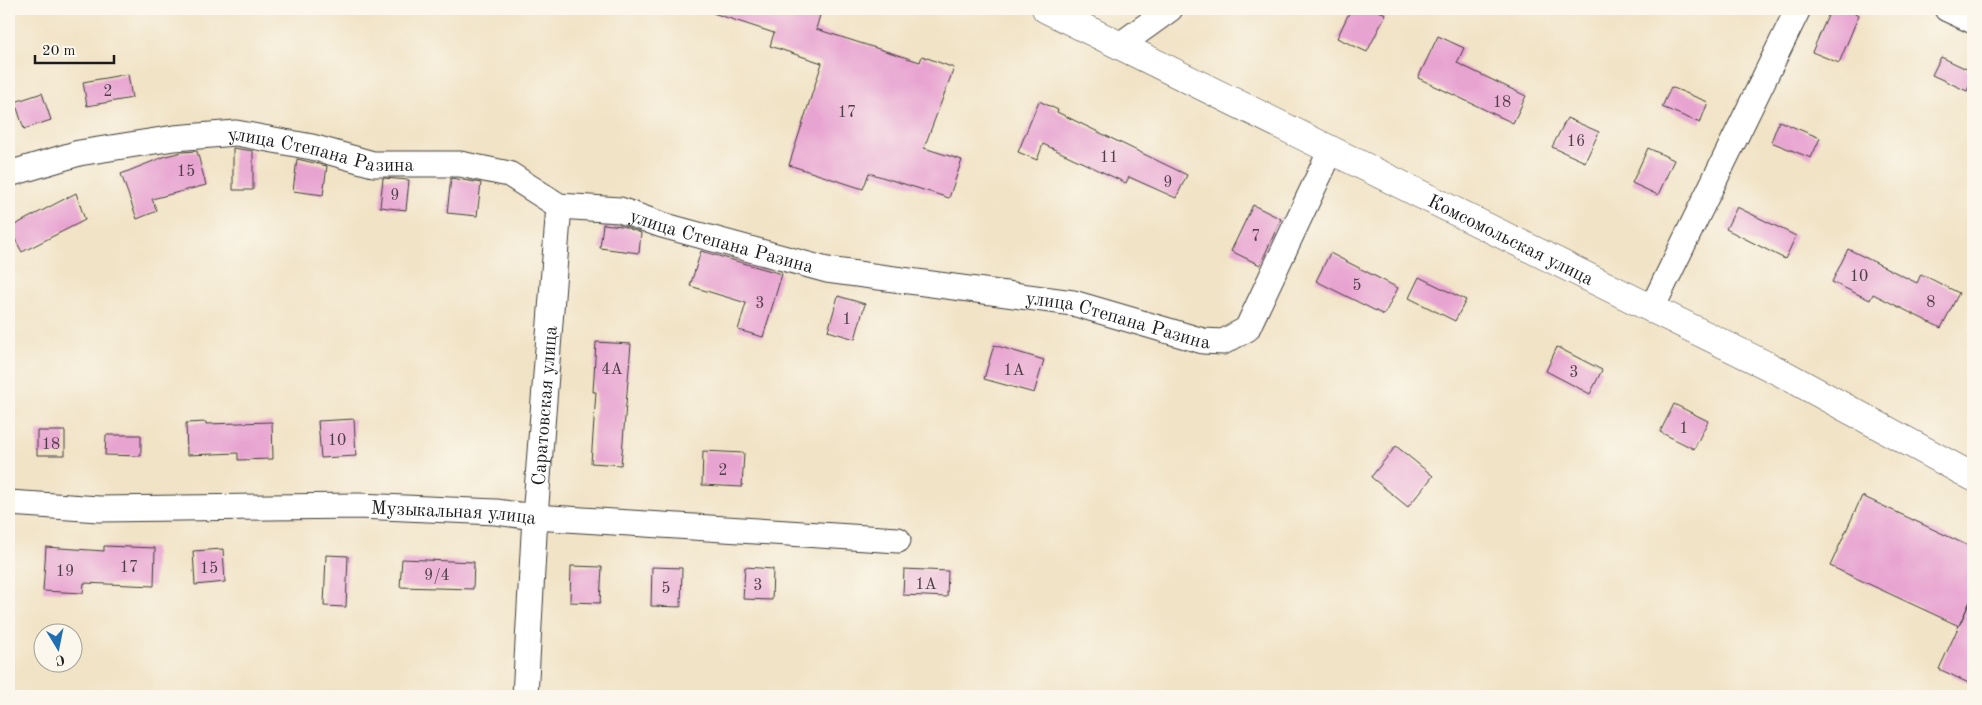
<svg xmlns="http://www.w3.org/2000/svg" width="1982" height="705" font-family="'Old Standard TT',serif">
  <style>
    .building { fill: #e8a4d1 }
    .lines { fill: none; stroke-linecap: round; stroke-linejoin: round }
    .minor-casing { stroke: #3c3a36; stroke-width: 27 }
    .tertiary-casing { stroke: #3c3a36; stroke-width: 29 }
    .minor { stroke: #fff; stroke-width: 25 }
    .tertiary { stroke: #fff; stroke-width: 28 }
    .labels { text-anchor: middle; stroke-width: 4.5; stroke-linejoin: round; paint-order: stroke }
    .number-label { font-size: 16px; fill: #4f3e49 }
    .street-label { font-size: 19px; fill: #1c1c1c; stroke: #fbf7ec }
  </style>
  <rect width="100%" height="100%" fill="#fbf7ec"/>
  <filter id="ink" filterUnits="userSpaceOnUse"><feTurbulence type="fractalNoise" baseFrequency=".02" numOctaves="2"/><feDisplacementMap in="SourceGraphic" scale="10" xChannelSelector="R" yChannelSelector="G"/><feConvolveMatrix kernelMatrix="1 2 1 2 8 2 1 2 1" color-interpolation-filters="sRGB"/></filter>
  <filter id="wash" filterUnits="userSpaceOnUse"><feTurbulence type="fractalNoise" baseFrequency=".0096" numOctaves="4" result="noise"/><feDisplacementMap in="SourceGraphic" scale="20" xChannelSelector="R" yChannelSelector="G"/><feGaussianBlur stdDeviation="1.12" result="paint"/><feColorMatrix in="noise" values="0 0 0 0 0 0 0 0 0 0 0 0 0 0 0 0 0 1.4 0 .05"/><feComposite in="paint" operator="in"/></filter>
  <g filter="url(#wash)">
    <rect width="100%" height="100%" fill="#f1e3c6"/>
    <g id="blocks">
      <path class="building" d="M 714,9 L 801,9 L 820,15 L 816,29 L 920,62 L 922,56 L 954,68 L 924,148 L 962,160 L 949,198 L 869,173 L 863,189 L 789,165 L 822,63 L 770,46 L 774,33 L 713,13 Z
        M 1351,9 L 1374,9 L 1386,14 L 1367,52 L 1337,38 Z
        M 1831,9 L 1845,9 L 1859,15 L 1839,63 L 1812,52 Z
        M 1438,36 L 1464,48 L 1457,63 L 1526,96 L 1513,123 L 1418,78 Z
        M 1941,57 L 1973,72 L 1973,77 L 1967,91 L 1932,75 Z
        M 128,74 L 132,98 L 87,106 L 83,82 Z
        M 1671,87 L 1708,102 L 1700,123 L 1662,107 Z
        M 42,93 L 51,120 L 24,129 L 15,102 Z
        M 1039,101 L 1058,110 L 1057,112 L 1187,175 L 1176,198 L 1129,177 L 1126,183 L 1043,144 L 1037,160 L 1018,152 Z
        M 1567,118 L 1599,132 L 1585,162 L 1552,147 Z
        M 1779,121 L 1820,138 L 1811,158 L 1771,142 Z
        M 233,148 L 253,151 L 253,190 L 233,190 Z
        M 1648,148 L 1674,160 L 1658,195 L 1632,183 Z
        M 197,151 L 206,185 L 152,199 L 157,211 L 137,219 L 121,174 L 166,156 L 182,152 Z
        M 297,159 L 327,166 L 323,195 L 293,191 Z
        M 383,178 L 409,180 L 406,210 L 380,207 Z
        M 451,178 L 481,183 L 477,216 L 447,213 Z
        M 76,193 L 85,220 L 22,252 L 9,228 Z
        M 1253,205 L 1281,219 L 1260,265 L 1231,251 Z
        M 1737,207 L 1796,236 L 1785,259 L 1726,229 Z
        M 603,224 L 622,226 L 641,233 L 639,253 L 600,248 Z
        M 1848,249 L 1917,283 L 1921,274 L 1959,293 L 1941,328 L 1873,294 L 1870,300 L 1832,282 Z
        M 701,251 L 782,274 L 763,337 L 738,330 L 746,303 L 690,286 Z
        M 1330,253 L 1398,288 L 1384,315 L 1316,281 Z
        M 1419,277 L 1466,300 L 1455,321 L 1409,298 Z
        M 838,296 L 865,304 L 855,339 L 828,331 Z
        M 596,342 L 631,344 L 621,465 L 591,463 L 596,392 L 593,392 Z
        M 994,345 L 1044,360 L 1034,393 L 984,379 Z
        M 1557,347 L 1602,370 L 1590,394 L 1546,371 Z
        M 1674,404 L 1708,421 L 1694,449 L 1660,432 Z
        M 354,419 L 356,456 L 321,458 L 318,421 Z
        M 206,422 L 206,424 L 272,422 L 273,459 L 238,460 L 238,453 L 187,455 L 186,423 Z
        M 37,431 L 65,431 L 65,455 L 37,455 Z
        M 106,435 L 141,435 L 141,456 L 105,455 Z
        M 1396,446 L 1433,476 L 1408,507 L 1371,477 Z
        M 703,451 L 744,453 L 742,487 L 702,485 Z
        M 1862,496 L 1973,548 L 1973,595 L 1959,626 L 1830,566 Z
        M 104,546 L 155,548 L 154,586 L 84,583 L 83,593 L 43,591 L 46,547 L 104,551 Z
        M 223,549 L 225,582 L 195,585 L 193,551 Z
        M 326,555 L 348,556 L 346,607 L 324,606 Z
        M 402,559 L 474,562 L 473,589 L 400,587 Z
        M 571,566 L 602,567 L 600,603 L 570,602 Z
        M 652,567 L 682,568 L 681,607 L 651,606 Z
        M 745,567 L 773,569 L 772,600 L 743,599 Z
        M 904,569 L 948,571 L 947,597 L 903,595 Z
        M 1973,595 L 1973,685 L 1939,669 Z"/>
    </g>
  </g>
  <g filter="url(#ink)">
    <use href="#blocks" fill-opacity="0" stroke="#3c3a36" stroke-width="1"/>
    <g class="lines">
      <g class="minor-casing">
        <g id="minor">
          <path d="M 1947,9 L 1973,21"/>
          <path d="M 1120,45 L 1170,9"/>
          <path id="s1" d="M 9,174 L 79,153 L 174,138 L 236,133 L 312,147 L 373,164 L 460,164 L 509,174 L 559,206 L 620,210 L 662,225 L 827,270 L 1073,303 L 1203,341 L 1223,342 L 1247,329 L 1331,150"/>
          <path d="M 1652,308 L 1798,9"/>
          <path id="s2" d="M 9,503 L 99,509 L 359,506 L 496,512 L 535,517 L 898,540"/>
          <path id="s3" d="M 525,696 L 535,517 L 559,206"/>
        </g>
      </g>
      <g class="tertiary-casing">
        <g id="tertiary">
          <path id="s4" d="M 1046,9 L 1780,372 L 1973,477"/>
        </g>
      </g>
      <use href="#minor" class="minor"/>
      <use href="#tertiary" class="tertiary"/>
    </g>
  </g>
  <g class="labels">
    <g class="number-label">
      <text x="108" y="96">2</text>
      <text x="1502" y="107">18</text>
      <text x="847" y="117">17</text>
      <text x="1576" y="146">16</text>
      <text x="1109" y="162">11</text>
      <text x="186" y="176">15</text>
      <text x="1168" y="187">9</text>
      <text x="395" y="200">9</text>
      <text x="1256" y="241">7</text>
      <text x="1859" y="281">10</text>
      <text x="1357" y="290">5</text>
      <text x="1931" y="307">8</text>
      <text x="760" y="308">3</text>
      <text x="847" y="324">1</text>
      <text x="612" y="374">4А</text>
      <text x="1014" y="375">1А</text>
      <text x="1574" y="377">3</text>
      <text x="1684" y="433">1</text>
      <text x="337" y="445">10</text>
      <text x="51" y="449">18</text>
      <text x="723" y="475">2</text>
      <text x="129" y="572">17</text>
      <text x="209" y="573">15</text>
      <text x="65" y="576">19</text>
      <text x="437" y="580">9/4</text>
      <text x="926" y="589">1А</text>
      <text x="758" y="590">3</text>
      <text x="666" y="593">5</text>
    </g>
    <g class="street-label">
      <text dy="7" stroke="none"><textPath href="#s1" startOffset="318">улица Степана Разина</textPath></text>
      <text dy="7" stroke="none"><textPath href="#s4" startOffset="519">Комсомольская улица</textPath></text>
      <text dy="7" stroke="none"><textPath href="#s1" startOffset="736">улица Степана Разина</textPath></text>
      <text dy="7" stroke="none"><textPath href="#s1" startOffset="1141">улица Степана Разина</textPath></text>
      <text dy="7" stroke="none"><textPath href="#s3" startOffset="291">Саратовская улица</textPath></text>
      <text dy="7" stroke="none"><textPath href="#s2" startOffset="445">Музыкальная улица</textPath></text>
    </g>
  </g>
  <rect width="1982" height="705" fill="none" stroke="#fbf7ec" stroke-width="30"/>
  <g transform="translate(58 648) rotate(170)"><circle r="24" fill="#fbf7ec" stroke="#a29f99"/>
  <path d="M0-4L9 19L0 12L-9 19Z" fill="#1f6fb2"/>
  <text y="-8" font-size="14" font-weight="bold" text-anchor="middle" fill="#1c1c1c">С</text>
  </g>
  <path d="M35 55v8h79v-8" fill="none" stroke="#1c1c1c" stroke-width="2.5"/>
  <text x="42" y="55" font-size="15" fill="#1c1c1c" stroke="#fbf7ec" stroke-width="4" paint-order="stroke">20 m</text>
</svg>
